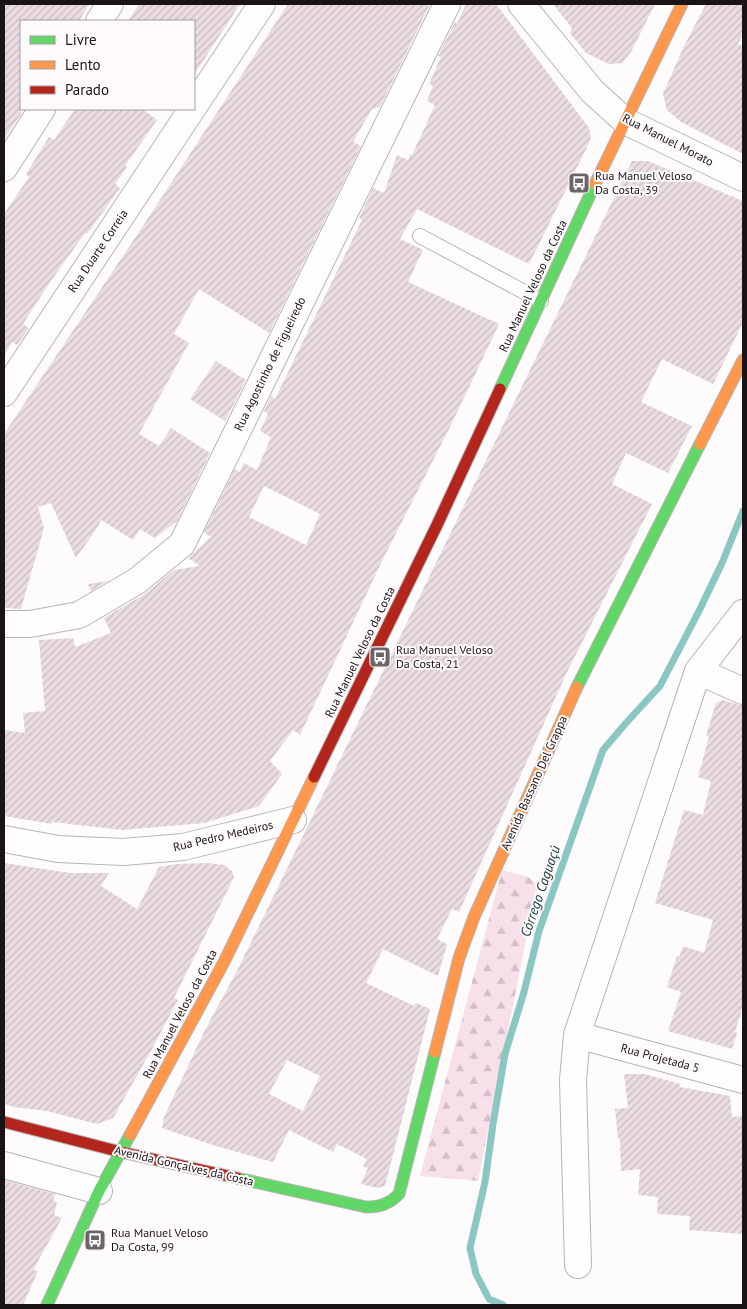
<svg xmlns="http://www.w3.org/2000/svg" width="747" height="1309" font-family="'PT Sans',sans-serif">
  <style>
    .forest { fill: url(#forest-firs) }
    .lines { fill: none; stroke-linecap: round; stroke-linejoin: round }
    .stream { stroke: #8bc7c2; stroke-width: 7 }
    .building { fill: url(#building-hatch); fill-rule: evenodd }
    .lane-casing { stroke: #b8b4b6; stroke-width: 16 }
    .street-casing { stroke: #b8b4b6; stroke-width: 28 }
    .fast-casing { stroke: #b8b4b6; stroke-width: 13 }
    .slow-casing { stroke: #b8b4b6; stroke-width: 13 }
    .jam-casing { stroke: #b8b4b6; stroke-width: 13 }
    .lane { stroke: #fffeff; stroke-width: 14 }
    .street { stroke: #fffeff; stroke-width: 26 }
    .fast { stroke: #63d668; stroke-width: 11 }
    .slow { stroke: #ff974d; stroke-width: 11 }
    .jam { stroke: #b3261e; stroke-width: 11 }
    .labels { text-anchor: middle; stroke-width: 4; stroke-linejoin: round; paint-order: stroke }
    .street-label { font-size: 12px; fill: #1b1417; stroke: #fefafb }
    .poi-label { font-size: 12px; fill: #1b1417; stroke: #fefafb; text-anchor: start }
    .water-label { font-size: 14px; font-style: italic; fill: #113a37; stroke: #fefafb }
  </style>
  <defs>
    <pattern id="forest-firs" width="22" height="20" patternUnits="userSpaceOnUse" patternTransform="scale(1.25)"><rect width="22" height="20" fill="#f8e0ea"/><path d="M5 1l3.5 6h-7zM16 11l3.5 6h-7z" fill="#d4bfc8"/></pattern>
    <pattern id="building-hatch" width="6" height="6" patternUnits="userSpaceOnUse" patternTransform="scale(1.25)"><rect width="6" height="6" fill="#eadce2"/><path d="M-1 1l2-2M0 6l6-6M5 7l2-2" fill="none" stroke="#c8bcc1"/></pattern>
  </defs>
  <rect width="100%" height="100%" fill="#fdfbfc"/>
  <path class="forest" d="M 502,870 L 528,877 L 537,884 L 478,1181 L 420,1176 Z"/>
  <g class="lines">
    <path class="stream" d="M 503,1305 L 489,1299 L 476,1274 L 470,1248 L 485,1182 L 493,1124 L 505,1054 L 524,992 L 539,931 L 603,750 L 626,723 L 660,686 L 699,611 L 722,563 L 743,511"/>
  </g>
  <path class="building" d="M 4,4 L 89,4 L 79,21 L 21,21 L 21,114 L 4,139 Z
    M 139,4 L 240,4 L 194,75 L 194,21 L 128,21 Z
    M 288,4 L 427,4 L 429,6 L 380,107 L 372,109 L 353,142 L 361,146 L 269,333 L 199,289 L 174,334 L 189,343 L 139,434 L 159,446 L 171,428 L 210,453 L 177,521 L 155,538 L 140,529 L 133,540 L 101,520 L 96,530 L 76,558 L 51,503 L 38,507 L 44,528 L 21,609 L 4,608 L 4,434 L 141,229 Z
    M 466,4 L 496,4 L 589,128 L 591,139 L 529,264 L 417,209 L 400,239 L 423,250 L 408,282 L 499,324 L 450,427 L 381,563 L 300,735 L 293,730 L 270,761 L 282,774 L 259,806 L 204,823 L 123,830 L 52,822 L 52,824 L 4,816 L 4,730 L 25,733 L 23,713 L 45,711 L 39,640 L 73,638 L 75,647 L 111,633 L 104,618 L 145,594 L 174,570 L 200,566 L 188,558 L 211,537 L 204,532 L 235,469 L 240,472 L 244,463 L 257,470 L 271,437 L 260,431 L 268,414 L 264,411 L 271,396 L 275,399 L 362,220 L 359,218 L 373,188 L 384,193 L 397,155 L 408,160 L 410,154 L 412,155 L 435,105 L 427,101 L 433,86 L 429,84 L 441,57 L 438,56 L 455,22 L 457,24 ZM 264,486 L 320,514 L 306,545 L 249,517 Z
    M 553,4 L 655,4 L 631,52 L 622,63 L 609,64 L 586,53 L 570,33 L 572,28 Z
    M 706,4 L 743,4 L 743,34 L 738,44 L 743,46 L 743,154 L 681,122 L 667,110 L 663,94 L 684,46 Z
    M 75,109 L 142,109 L 157,120 L 125,166 L 127,167 L 115,184 L 120,188 L 87,234 L 85,233 L 46,288 L 23,324 L 29,328 L 17,345 L 12,342 L 4,356 L 4,214 L 29,177 L 26,174 L 49,137 L 54,140 Z
    M 632,161 L 648,161 L 743,201 L 743,322 L 713,384 L 662,359 L 641,402 L 692,426 L 668,473 L 626,453 L 612,484 L 652,504 L 567,672 L 459,912 L 452,909 L 437,939 L 447,944 L 438,976 L 383,949 L 366,983 L 414,1006 L 416,1003 L 430,1009 L 385,1186 L 378,1188 L 361,1184 L 368,1168 L 363,1167 L 367,1159 L 337,1144 L 333,1152 L 289,1130 L 273,1162 L 216,1146 L 162,1128 L 164,1117 L 205,1030 L 238,969 ZM 287,1060 L 320,1076 L 303,1111 L 269,1094 Z
    M 216,361 L 246,380 L 225,421 L 190,399 Z
    M 108,581 L 91,591 L 88,584 Z
    M 722,700 L 743,706 L 743,1006 L 735,1032 L 737,1033 L 732,1049 L 668,1031 L 681,992 L 667,987 L 677,956 L 679,957 L 683,946 L 704,953 L 713,920 L 655,903 L 684,810 L 703,815 L 711,781 L 698,777 L 709,737 L 706,736 L 716,703 Z
    M 4,863 L 70,873 L 109,873 L 101,886 L 137,909 L 159,867 L 176,864 L 207,863 L 224,865 L 232,871 L 234,877 L 174,998 L 178,1000 L 152,1049 L 113,1118 L 97,1124 L 47,1111 L 14,1107 L 4,1104 Z
    M 624,1074 L 645,1074 L 680,1084 L 680,1087 L 730,1096 L 732,1117 L 743,1116 L 743,1234 L 689,1230 L 690,1216 L 657,1214 L 658,1197 L 638,1195 L 640,1169 L 621,1171 L 620,1139 L 618,1139 L 615,1109 L 628,1108 Z
    M 4,1180 L 55,1194 L 53,1201 L 57,1202 L 54,1215 L 62,1218 L 33,1270 L 38,1271 L 23,1305 L 4,1305 Z"/>
  <g class="lines">
    <g class="lane-casing">
      <path id="lane" d="M 420,236 L 541,301"/>
    </g>
    <g class="street-casing">
      <path id="street" d="M 521,4 L 592,91 L 625,121 L 743,178
        M 99,21 L 110,4
        M 194,106 L 262,4
        M 4,168 L 42,109
        M 4,393 L 192,109
        M 4,624 L 30,624 L 79,615 L 137,581 L 182,544 L 447,4
        M 698,671 L 743,691
        M 4,839 L 58,849 L 123,852 L 183,847 L 293,820
        M 577,1035 L 743,1080
        M 4,1165 L 99,1191
        M 578,1265 L 573,1080 L 577,1035 L 698,671 L 743,613"/>
    </g>
    <g class="fast-casing">
      <path id="fast" d="M 500,389 L 595,184
        M 577,687 L 700,444
        M 237,1178 L 366,1207 C 380,1207 389,1204 399,1194 L 435,1052
        M 47,1305 L 99,1191 L 130,1135"/>
    </g>
    <g class="slow-casing">
      <path id="slow" d="M 595,184 L 682,4
        M 700,444 L 743,360
        M 435,1052 L 459,958 L 474,917 L 577,687
        M 130,1135 L 224,962 L 314,777"/>
    </g>
    <g class="jam-casing">
      <path id="jam" d="M 314,777 L 437,525 L 500,389
        M 4,1122 L 121,1152 L 237,1178"/>
    </g>
    <use href="#lane" class="lane"/>
    <use href="#street" class="street"/>
    <use href="#fast" class="fast"/>
    <use href="#slow" class="slow"/>
    <use href="#jam" class="jam"/>
  </g>
  <defs>
    <g id="bus-square" transform="scale(1.125)"><rect x="-9" y="-9" width="18" height="18" rx="4" fill="#6a6567" stroke="#fefafb"/><path d="M-5-6H5V4H4V6H2V4H-2V6H-4V4H-5ZM-3.5-4V0h7V-4ZM-3.5 1.2v1.5H-2V1.2ZM2 1.2v1.5H3.5V1.2Z" fill="#fff"/></g>
  </defs>
  <g fill-rule="evenodd">
    <use href="#bus-square" x="579" y="183"/>
    <use href="#bus-square" x="380" y="657"/>
    <use href="#bus-square" x="95" y="1240"/>
  </g>
  <g class="labels">
    <g class="street-label">
      <text transform="translate(668 140) rotate(27)" y="4">Rua Manuel Morato</text>
      <text transform="translate(98 251) rotate(-56)" y="4">Rua Duarte Correia</text>
      <text transform="translate(533 286) rotate(-65)" y="4">Rua Manuel Veloso da Costa</text>
      <text transform="translate(270 364) rotate(-64)" y="4">Rua Agostinho de Figueiredo</text>
      <text transform="translate(360 652) rotate(-64)" y="4">Rua Manuel Veloso da Costa</text>
      <text transform="translate(534 783) rotate(-66)" y="4">Avenida Bassano Del Grappa</text>
      <text transform="translate(223 836) rotate(-13)" y="4">Rua Pedro Medeiros</text>
      <text transform="translate(180 1014) rotate(-62)" y="4">Rua Manuel Veloso da Costa</text>
      <text transform="translate(660 1058) rotate(15)" y="4">Rua Projetada 5</text>
      <text transform="translate(184 1166) rotate(13)" y="4">Avenida Gonçalves da Costa</text>
    </g>
    <g class="poi-label">
      <text x="595" y="180">Rua Manuel Veloso<tspan x="595" dy="14">Da Costa, 39</tspan></text>
      <text x="396" y="654">Rua Manuel Veloso<tspan x="396" dy="14">Da Costa, 21</tspan></text>
      <text x="111" y="1237">Rua Manuel Veloso<tspan x="111" dy="14">Da Costa, 99</tspan></text>
    </g>
    <g class="water-label">
      <text transform="translate(540 891) rotate(-71)" y="5">Córrego Caguaçú</text>
    </g>
  </g>
  <rect width="747" height="1309" fill="none" stroke="#1b1417" stroke-width="10"/>
  <rect x="20" y="20" width="175" height="90" fill="#fefafb" stroke="#a39ea0"/>
  <rect x="30" y="36" width="25" height="8" fill="#63d668" stroke="#a39ea0"/>
  <text x="65" y="45" font-size="15" fill="#1b1417">Livre</text>
  <rect x="30" y="61" width="25" height="8" fill="#ff974d" stroke="#a39ea0"/>
  <text x="65" y="70" font-size="15" fill="#1b1417">Lento</text>
  <rect x="30" y="86" width="25" height="8" fill="#b3261e" stroke="#a39ea0"/>
  <text x="65" y="95" font-size="15" fill="#1b1417">Parado</text>
</svg>
